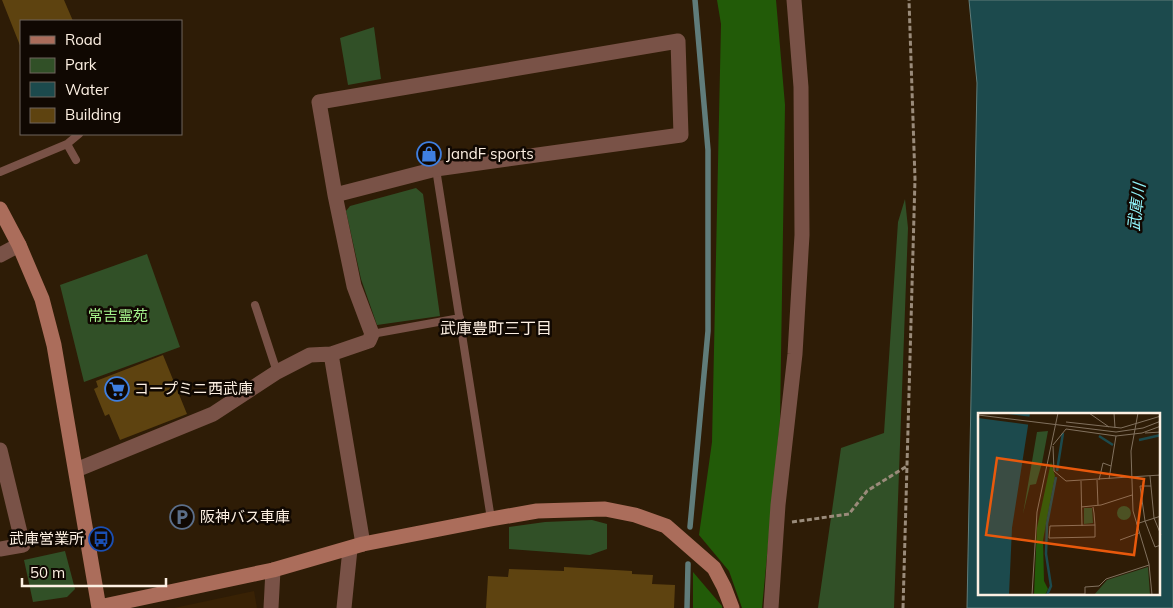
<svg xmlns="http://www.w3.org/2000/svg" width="1173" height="608" font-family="Mulish,'Noto Sans JP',sans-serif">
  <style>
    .built { fill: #392205 }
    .green { fill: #315027 }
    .forest { fill: #225b08 }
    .water { fill: #1c4a4d; stroke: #607c7a; fill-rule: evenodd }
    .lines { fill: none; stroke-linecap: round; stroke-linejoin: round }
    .stream { stroke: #607c7a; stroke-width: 5.5 }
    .building { fill: #5e4310 }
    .path { stroke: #9a8b7a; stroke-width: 3; stroke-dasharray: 5 2.5; stroke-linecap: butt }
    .lane { stroke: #795247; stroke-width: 8 }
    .street { stroke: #795247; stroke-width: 15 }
    .secondary { stroke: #ab6d5b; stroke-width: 15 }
    .labels { text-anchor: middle; stroke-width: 5; stroke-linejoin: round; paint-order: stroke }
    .poi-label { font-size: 15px; fill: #fdf0e3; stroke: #100802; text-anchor: start }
    .park-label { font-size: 15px; fill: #a3f18b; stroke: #100802 }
    .water-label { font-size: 16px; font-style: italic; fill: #90f2f8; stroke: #100802 }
    .neighbourhood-label { font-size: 16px; fill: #fdf0e3; stroke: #100802 }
    .inset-river { fill: none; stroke: #1c4a4d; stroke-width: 2.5 }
    .inset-road { fill: none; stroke: #81715e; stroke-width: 1 }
    .view { fill: #e8590c; fill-opacity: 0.15; stroke: #e8590c; stroke-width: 2.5 }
    .inset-edge { fill: none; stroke: #fdf0e3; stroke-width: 2.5 }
  </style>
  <rect width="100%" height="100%" fill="#2e1c06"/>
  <path class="built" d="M 254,591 L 257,608 L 174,608 Z"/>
  <path class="green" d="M 374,27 L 381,79 L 348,85 L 340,38 Z
    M 416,188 L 423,194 L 440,316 L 377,325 L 361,279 L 346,211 L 350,206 Z
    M 905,199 L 908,228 L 894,608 L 818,608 L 841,448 L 884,433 L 898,222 Z
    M 147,254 L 180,347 L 84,382 L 60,285 Z
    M 592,520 L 607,524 L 607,549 L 590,555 L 509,549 L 509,527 L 545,522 Z
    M 65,551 L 75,589 L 67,597 L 33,602 L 24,560 Z"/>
  <path class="forest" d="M 717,0 L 776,0 L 785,105 L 780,420 L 762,608 L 742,608 L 729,571 L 699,535 L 712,442 L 721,24 Z
    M 693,572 L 722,606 L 722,608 L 693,608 Z"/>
  <path class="water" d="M 969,0 L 1173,0 L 1173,608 L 967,608 L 977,83 ZM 979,414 L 1159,414 L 1159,594 L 979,594 Z"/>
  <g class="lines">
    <path class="stream" d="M 690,527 L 708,331 L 708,150 L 695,0
      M 687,608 L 688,564"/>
  </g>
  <path class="building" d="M 2,0 L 64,0 L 73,21 L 21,21 L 21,48 Z
    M 163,355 L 187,414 L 120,440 L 109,414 L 105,416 L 94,389 L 98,387 L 96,381 Z
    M 564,567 L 632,571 L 632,574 L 653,575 L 652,584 L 675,585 L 674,608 L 486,608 L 488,576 L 508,577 L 509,569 L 564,571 Z"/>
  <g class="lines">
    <path class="path" d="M 792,522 L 849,514 L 867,491 L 907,466
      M 903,608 L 915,179 L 909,0"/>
    <path class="lane" d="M 67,144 L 76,160
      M 436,169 L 491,519
      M 0,172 L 67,144 L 79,134
      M 255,305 L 277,372
      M 372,334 L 460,318"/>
    <path class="street" d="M 0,255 L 19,245
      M 331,354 L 363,544
      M 0,450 L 23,545 L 0,549
      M 76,470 L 213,414 L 277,372 L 310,355 L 331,354 L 369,341 L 372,334 L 354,286 L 335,195 L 319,102 L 678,41 L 681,135 L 436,169 L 335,195
      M 271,608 L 273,570
      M 344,608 L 350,549
      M 771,608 L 778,505 L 795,354 L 802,235 L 801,87 L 794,0"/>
    <path class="secondary" d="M 0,209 L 19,245 L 42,299 L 54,345 L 99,608
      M 99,607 L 273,570 L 363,544 L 491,519 L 537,511 L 605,509 L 635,515 L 666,526 L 714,568 L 724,587 L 732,608"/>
  </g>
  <defs>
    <g id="shop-ring" transform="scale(1.25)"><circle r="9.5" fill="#100802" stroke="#3f7fe0" stroke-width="1.5"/><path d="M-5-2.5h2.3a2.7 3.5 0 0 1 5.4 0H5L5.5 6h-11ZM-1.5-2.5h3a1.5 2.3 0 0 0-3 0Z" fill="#3f7fe0"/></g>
    <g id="supermarket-ring" transform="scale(1.25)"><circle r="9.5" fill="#100802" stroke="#3f7fe0" stroke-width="1.5"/><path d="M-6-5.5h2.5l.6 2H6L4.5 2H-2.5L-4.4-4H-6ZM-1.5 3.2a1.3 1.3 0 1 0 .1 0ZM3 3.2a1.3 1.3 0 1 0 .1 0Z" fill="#3f7fe0"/></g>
    <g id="parking-ring" transform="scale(1.25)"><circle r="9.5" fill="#100802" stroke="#5c6f8a" stroke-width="1.5"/><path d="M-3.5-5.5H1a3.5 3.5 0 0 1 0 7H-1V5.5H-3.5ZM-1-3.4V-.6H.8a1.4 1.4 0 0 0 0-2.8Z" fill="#5c6f8a"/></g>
    <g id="bus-ring" transform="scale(1.25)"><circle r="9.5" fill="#100802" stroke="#1a4fb4" stroke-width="1.5"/><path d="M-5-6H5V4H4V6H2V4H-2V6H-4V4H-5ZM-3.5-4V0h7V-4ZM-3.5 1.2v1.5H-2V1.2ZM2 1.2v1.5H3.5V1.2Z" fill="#1a4fb4"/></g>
  </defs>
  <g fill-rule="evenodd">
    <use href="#shop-ring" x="429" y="154"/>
    <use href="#supermarket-ring" x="117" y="389"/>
    <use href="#parking-ring" x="182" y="517"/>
    <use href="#bus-ring" x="101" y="539"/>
  </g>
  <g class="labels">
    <g class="poi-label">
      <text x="446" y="159">JandF sports</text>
      <text x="134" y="394">コープミニ西武庫</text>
      <text x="200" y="522">阪神バス車庫</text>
      <text x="84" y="544" text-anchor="end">武庫営業所</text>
    </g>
    <g class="park-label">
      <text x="118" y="321">常吉霊苑</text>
    </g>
    <g class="water-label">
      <text transform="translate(1136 207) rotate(-83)" y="6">武庫川</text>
    </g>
    <g class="neighbourhood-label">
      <text x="496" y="334">武庫豊町三丁目</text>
    </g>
  </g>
  <g transform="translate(978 413)">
    <rect width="182" height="182" fill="#2e1c06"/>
    <path d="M 70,18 L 64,50 L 58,71 L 52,72 L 45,101 L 59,19 ZM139 100a7 7 0 1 1 14 0a7 7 0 1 1-14 0ZM 106,95 L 114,95 L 115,110 L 106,111 ZM 170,154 L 172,182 L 116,182 L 129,167 Z" fill="#315027"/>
    <path d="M 73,49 L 77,63 L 65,127 L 66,168 L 70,176 L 67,182 L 56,182 L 59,115 Z" fill="#225b08"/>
    <path d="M 0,0 L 52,0 L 34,115 L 31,182 L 0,182 Z" fill="#1c4a4d"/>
    <path d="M 0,0 L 23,0 L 54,4 L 53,12 L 0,5 Z" fill="#2e1c06"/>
    <path class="inset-river" d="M 121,23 L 135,32M 161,27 L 183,22M 79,58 L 85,20M 69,182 L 73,173 L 68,141 L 69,111 L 78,64"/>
    <path class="inset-road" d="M 111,0 L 131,14M 136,0 L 137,15M 160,0 L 153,38 L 155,98 L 171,151 L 174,182M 0,2 L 138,19 L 165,15 L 183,8M 88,9 L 143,15 L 183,3M 167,20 L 183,19M 75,32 L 88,16 L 138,23 L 164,20 L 183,13M 75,33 L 76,58 L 88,68 L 183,62M 172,63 L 176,105 L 183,122M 131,66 L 138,23M 119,67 L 120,92M 121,67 L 125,50 L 133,53M 103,68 L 104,113M 173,73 L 162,73 L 167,108 L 177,134 L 183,132M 103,94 L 123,92 L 154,82M 115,94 L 116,100 L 117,112 L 117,124 L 71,125 L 72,113 L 117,112M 158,111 L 183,103M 142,127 L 161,120M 71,181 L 107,181 L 107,174 L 121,173 L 128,166 L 171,152M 54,182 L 59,99 L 80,0"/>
    <path class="view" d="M 19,45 L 166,66 L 156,142 L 8,122 Z"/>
    <rect width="182" height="182" class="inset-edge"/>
  </g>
  <rect x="20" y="20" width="162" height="115" fill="#100802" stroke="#6f655c"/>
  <rect x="30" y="36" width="25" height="8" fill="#ab6d5b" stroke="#6f655c"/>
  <text x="65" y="45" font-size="15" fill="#fdf0e3">Road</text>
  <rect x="30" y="58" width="25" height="15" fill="#315027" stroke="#6f655c"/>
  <text x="65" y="70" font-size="15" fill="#fdf0e3">Park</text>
  <rect x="30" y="82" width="25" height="15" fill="#1c4a4d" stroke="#6f655c"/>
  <text x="65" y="95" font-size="15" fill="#fdf0e3">Water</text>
  <rect x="30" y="108" width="25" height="15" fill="#5e4310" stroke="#6f655c"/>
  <text x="65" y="120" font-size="15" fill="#fdf0e3">Building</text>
  <path d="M22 578v8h144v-8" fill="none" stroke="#fdf0e3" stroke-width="2.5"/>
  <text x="30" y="578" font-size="15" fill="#fdf0e3" stroke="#100802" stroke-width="4" paint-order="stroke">50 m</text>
</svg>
